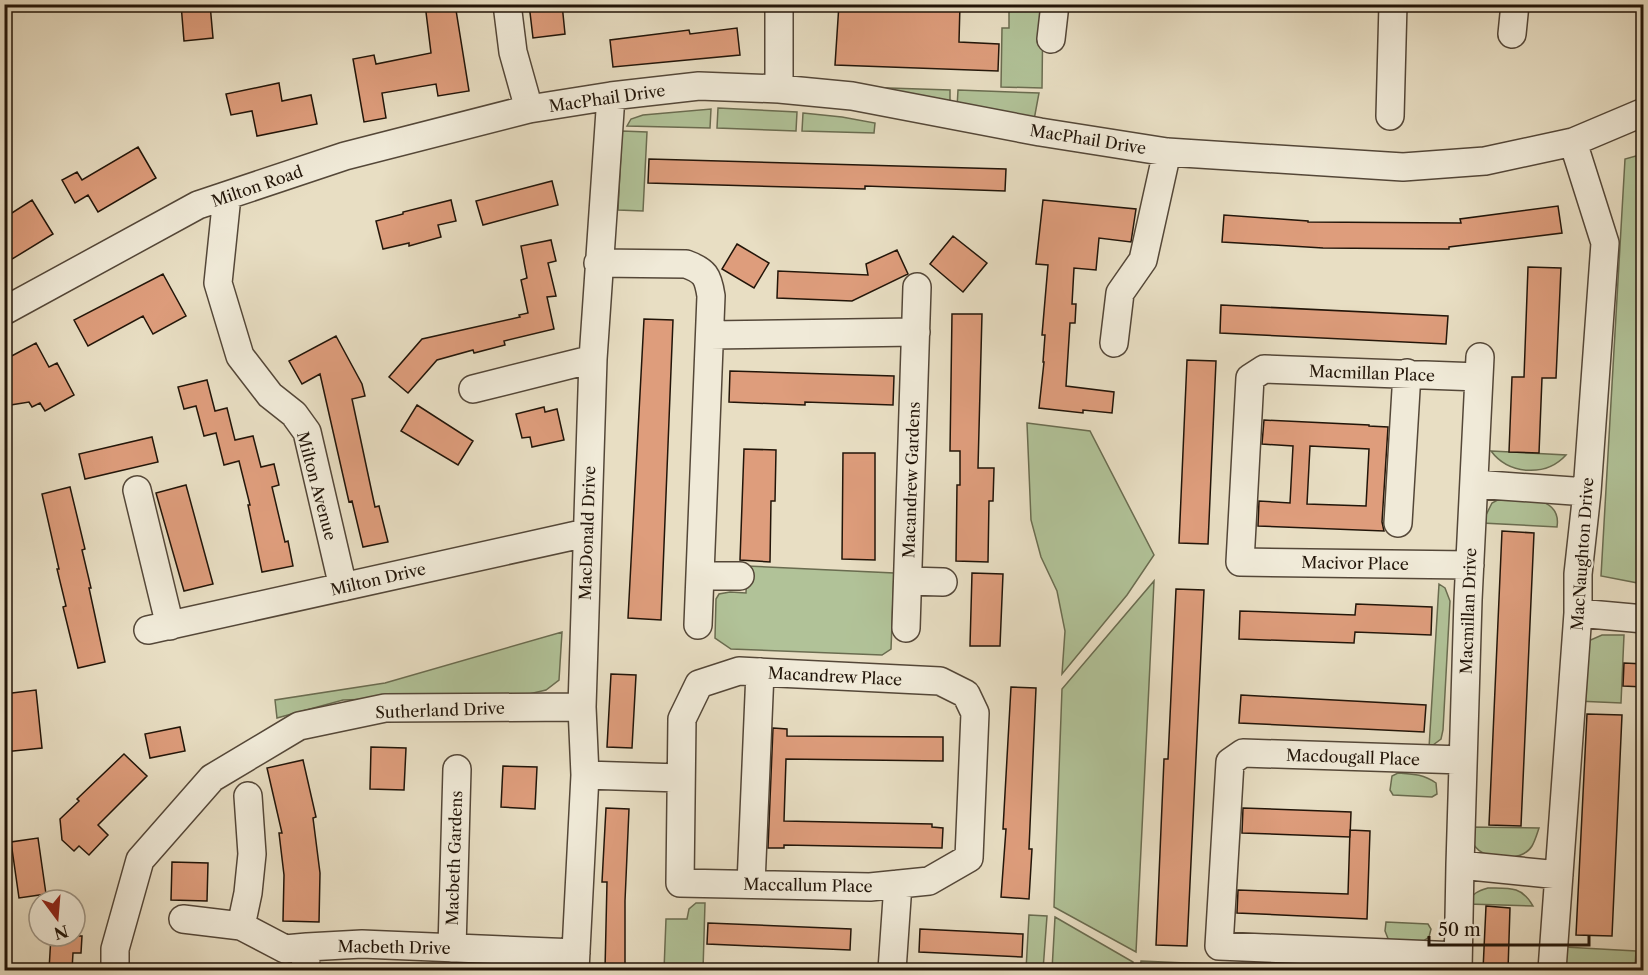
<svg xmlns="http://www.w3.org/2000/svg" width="1648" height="975" font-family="'Libre Caslon Text',serif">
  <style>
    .green { fill: #b1c298; stroke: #6a6c50; stroke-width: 1.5 }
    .building { fill: #de9d7c; stroke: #221509; stroke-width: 1.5; fill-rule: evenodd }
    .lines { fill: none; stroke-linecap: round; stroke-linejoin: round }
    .minor-casing { stroke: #544738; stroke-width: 30 }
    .minor { stroke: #f0ead8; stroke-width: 27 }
    .labels { text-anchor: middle; stroke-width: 4.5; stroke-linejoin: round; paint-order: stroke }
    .street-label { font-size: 16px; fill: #221509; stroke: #f0ead8 }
  </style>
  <rect width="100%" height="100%" fill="#e8dec3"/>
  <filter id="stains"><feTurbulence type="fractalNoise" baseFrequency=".00333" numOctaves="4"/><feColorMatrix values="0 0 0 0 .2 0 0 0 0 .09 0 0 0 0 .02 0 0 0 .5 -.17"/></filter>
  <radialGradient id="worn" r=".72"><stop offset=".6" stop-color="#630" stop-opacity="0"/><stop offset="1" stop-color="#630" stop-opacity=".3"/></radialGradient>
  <path class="green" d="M 997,5 L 1043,5 L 1042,88 L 1001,87 L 1002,28 L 1009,28 L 1009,5 Z
    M 858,87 L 950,90 L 950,105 Z
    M 958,90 L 1039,93 L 1034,120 L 957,108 Z
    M 718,108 L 797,112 L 796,131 L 717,128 Z
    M 711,109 L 710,128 L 627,126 L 631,119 L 643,115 Z
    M 803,113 L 842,117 L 875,123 L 874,133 L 802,131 Z
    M 622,131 L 647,132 L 643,211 L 618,210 Z
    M 1643,154 L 1644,154 L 1643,584 L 1601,576 L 1625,159 Z
    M 1027,423 L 1090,431 L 1154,555 L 1127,595 L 1062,674 L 1065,631 L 1057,591 L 1041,557 L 1031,520 Z
    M 1491,451 L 1566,455 C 1546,477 1509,475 1491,451 Z
    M 1503,497 C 1523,498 1562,496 1557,527 L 1482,523 L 1492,503 Z
    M 747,566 L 894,573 L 891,649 L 882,655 L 731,649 L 715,638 L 716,599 L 719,594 L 730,592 L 746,593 Z
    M 1154,581 L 1136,952 L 1054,907 L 1062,689 Z
    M 1439,584 L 1445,588 L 1450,601 L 1443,730 L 1441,739 L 1429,748 Z
    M 562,632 L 559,680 L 546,690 L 529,694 L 343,700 L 277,718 L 275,700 L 385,683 Z
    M 1602,635 L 1624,635 L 1621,703 L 1577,701 L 1586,642 Z
    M 1398,773 C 1413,774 1423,774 1436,783 L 1437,794 L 1432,797 L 1393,795 L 1390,790 L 1392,776 Z
    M 1469,827 L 1539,828 C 1537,834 1535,841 1532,846 C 1522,863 1484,861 1474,845 C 1471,840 1471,832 1469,827 Z
    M 1488,888 C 1509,888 1522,886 1533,906 L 1468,904 C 1472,893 1478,891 1488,888 Z
    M 696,903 L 705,903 L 703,970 L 664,970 L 666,919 L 687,919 L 689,909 Z
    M 1029,915 L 1047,916 L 1043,970 L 1026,970 Z
    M 1055,917 L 1133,962 L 1133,970 L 1052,970 Z
    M 1386,922 L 1428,924 L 1431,929 L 1429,937 L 1419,944 L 1389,941 L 1385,931 Z
    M 1564,947 L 1636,951 L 1635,967 L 1563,964 Z
    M 1141,961 L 1208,964 L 1207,970 L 1140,970 Z"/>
  <path class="building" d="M 181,4 L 210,4 L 213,38 L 184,41 Z
    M 425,4 L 455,4 L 469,91 L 438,96 L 436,84 L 382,93 L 386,118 L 364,122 L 353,59 L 374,55 L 376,64 L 431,53 Z
    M 529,4 L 562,4 L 565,34 L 533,38 Z
    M 839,4 L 960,4 L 959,42 L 999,44 L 998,71 L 835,65 Z
    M 737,28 L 740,55 L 613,67 L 610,40 L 689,30 L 690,34 Z
    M 279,83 L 282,101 L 311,95 L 317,124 L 257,136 L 252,111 L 231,115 L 226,94 Z
    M 138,147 L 156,178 L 98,212 L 88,195 L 75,203 L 62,180 L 77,172 L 82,180 Z
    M 649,159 L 1006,169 L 1005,191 L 865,186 L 865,189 L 648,183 Z
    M 552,181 L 558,205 L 483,225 L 476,201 Z
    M 32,200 L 53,234 L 4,264 L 4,218 Z
    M 451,200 L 456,221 L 438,225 L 441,237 L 409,246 L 409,243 L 383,249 L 376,221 L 403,214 L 403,212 Z
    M 1043,200 L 1136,209 L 1131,242 L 1099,238 L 1096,270 L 1074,268 L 1072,304 L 1076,304 L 1075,323 L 1070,323 L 1066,386 L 1114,392 L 1112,413 L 1083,410 L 1083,413 L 1039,408 L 1044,362 L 1043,362 L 1045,335 L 1042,335 L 1048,265 L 1036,264 Z
    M 1558,206 L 1562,233 L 1449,247 L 1449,249 L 1323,248 L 1222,242 L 1224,215 L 1308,221 L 1308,222 L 1461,223 L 1460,219 Z
    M 953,236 L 987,263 L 963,292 L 930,264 Z
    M 551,240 L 556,261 L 548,263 L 556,296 L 547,297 L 554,329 L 504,341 L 505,345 L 474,353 L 473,350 L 437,360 L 408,393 L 389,377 L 422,339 L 520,317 L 519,315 L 528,313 L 521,280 L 527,278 L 521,246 Z
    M 737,244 L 769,263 L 754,288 L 722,269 Z
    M 897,250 L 908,274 L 852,301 L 777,298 L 778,271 L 868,275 L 866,264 Z
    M 1528,267 L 1561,268 L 1556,378 L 1542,378 L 1539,453 L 1509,452 L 1512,377 L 1524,377 Z
    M 163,274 L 186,316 L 153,334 L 143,316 L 88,346 L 74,320 Z
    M 1221,305 L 1448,316 L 1446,344 L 1220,333 Z
    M 952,314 L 982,314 L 978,468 L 994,468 L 993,501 L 989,501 L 988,562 L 956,561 L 957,485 L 960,485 L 960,451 L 950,451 Z
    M 644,319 L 673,320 L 661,620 L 628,618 Z
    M 336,336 L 362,384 L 365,396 L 352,399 L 375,507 L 379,506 L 388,542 L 363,547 L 352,501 L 349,502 L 320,374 L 302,384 L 289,361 Z
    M 36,343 L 49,367 L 57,363 L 74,395 L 45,411 L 40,403 L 32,407 L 29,402 L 4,406 L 4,360 Z
    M 1187,360 L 1216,361 L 1208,544 L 1179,543 Z
    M 730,371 L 894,376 L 893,405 L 805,402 L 805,405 L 729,402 Z
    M 207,380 L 215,411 L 227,408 L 235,440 L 253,436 L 261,467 L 274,464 L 279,485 L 272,487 L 285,542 L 288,541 L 293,566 L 262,572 L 248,505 L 250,505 L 239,461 L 224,465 L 216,433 L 204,436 L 196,406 L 184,409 L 178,387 Z
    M 417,405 L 473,441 L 458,465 L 401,431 Z
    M 544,407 L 545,412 L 557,409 L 564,440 L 532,447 L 530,437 L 522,438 L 516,414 Z
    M 1264,420 L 1369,425 L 1369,426 L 1388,427 L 1382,522 L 1384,531 L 1258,526 L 1259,501 L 1290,503 L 1293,446 L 1262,444 ZM 1310,446 L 1369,449 L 1366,506 L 1307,504 Z
    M 152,437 L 158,462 L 85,479 L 79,454 Z
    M 744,449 L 776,450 L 775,501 L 771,501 L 770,562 L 740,560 Z
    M 843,453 L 875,453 L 875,560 L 842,559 Z
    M 186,485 L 213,584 L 184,591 L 156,493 Z
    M 70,487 L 85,549 L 82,550 L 91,588 L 89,588 L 105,662 L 78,668 L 63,607 L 66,606 L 57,569 L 59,569 L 42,494 Z
    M 1502,531 L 1534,533 L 1521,826 L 1489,825 Z
    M 972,573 L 1003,574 L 1000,646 L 970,646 Z
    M 1176,589 L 1204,590 L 1187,946 L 1156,945 L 1164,759 L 1168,759 Z
    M 1356,604 L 1432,607 L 1431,635 L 1355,632 L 1354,643 L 1239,639 L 1240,611 L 1355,615 Z
    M 1624,663 L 1644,664 L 1644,687 L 1623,686 Z
    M 611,674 L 636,675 L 632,748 L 607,747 Z
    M 1011,687 L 1036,688 L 1029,849 L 1032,849 L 1029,899 L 1001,897 L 1006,829 L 1003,829 Z
    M 36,690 L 42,748 L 4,752 L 4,694 Z
    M 1241,695 L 1426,705 L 1424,732 L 1239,723 Z
    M 1587,714 L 1622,715 L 1612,936 L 1576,935 Z
    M 180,727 L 185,751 L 150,758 L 145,734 Z
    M 773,728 L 787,729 L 787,736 L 943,737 L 943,761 L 786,759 L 784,821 L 932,824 L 932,827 L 943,828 L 942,848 L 784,845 L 784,848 L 768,848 Z
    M 371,747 L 406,748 L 404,790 L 370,789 Z
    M 124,754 L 147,776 L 98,825 L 108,835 L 89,855 L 79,846 L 74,851 L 62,840 L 60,819 L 79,801 L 77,799 Z
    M 303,760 L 316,817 L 313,818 L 320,873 L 319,922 L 283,921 L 284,875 L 279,833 L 282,833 L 267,768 Z
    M 503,766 L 537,767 L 535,809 L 501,807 Z
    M 606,808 L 629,809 L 625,901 L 625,970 L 605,970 L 607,882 L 602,882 Z
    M 1243,808 L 1351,812 L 1350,837 L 1242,833 Z
    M 1350,830 L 1370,831 L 1367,919 L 1237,913 L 1238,890 L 1348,894 Z
    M 38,838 L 46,894 L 19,898 L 11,842 Z
    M 172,862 L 208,863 L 207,901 L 171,900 Z
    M 1486,906 L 1510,908 L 1508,970 L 1483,970 Z
    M 708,923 L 851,929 L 850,950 L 707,944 Z
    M 920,929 L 1023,934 L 1022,957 L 919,952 Z
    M 51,936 L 82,936 L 81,953 L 73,953 L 72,970 L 49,970 Z"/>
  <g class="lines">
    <g class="minor-casing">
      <path id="minor" d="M 507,4 L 513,52 L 529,109
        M 779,4 L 779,89
        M 1512,34 L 1515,4
        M 1051,39 L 1055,4
        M 1390,116 L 1393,4
        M 227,196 L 218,283 L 240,356 L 270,395 L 294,414 L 307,432 L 343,587
        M 598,263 L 686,264 C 705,271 708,276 711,296 L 698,625
        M 4,311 L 198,205 L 345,156 L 529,109 L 611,96 L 699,86 L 779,89 L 852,96 L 1040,132 L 1167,152 L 1403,167 L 1485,161 L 1573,142 L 1644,112
        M 710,335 L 916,332
        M 1114,343 L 1120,293 L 1143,260 L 1167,152
        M 473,389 L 593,359
        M 1474,484 L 1587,492
        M 137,490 L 170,626
        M 1398,523 L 1407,373
        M 1470,565 L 1240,562 L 1250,378 L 1264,369 L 1479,377
        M 700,576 L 740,576
        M 908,581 L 943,582
        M 1578,613 L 1644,619
        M 906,628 L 917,287
        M 148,630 L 586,533
        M 739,671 L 940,681 L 966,694 L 975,713 L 969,858 L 929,881 L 870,887 L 680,883 L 682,719 L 699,684 Z
        M 585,775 L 680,778
        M 1460,865 L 1468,600 L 1480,357
        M 751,884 L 760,672
        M 183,919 L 241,926 L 285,949 L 307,947
        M 241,926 L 248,893 L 252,854 L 248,796
        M 452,948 L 457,769
        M 1458,956 L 1219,946 L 1230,762 L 1243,753 L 1463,760
        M 115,970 L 115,949 L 140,860 L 212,778 L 299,726 L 385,708 L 582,707
        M 305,970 L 307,947 L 362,944 L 576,953
        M 575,970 L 585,775 L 582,707 L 593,359 L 611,96
        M 892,970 L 898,884
        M 1458,970 L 1460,865 L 1559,875
        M 1552,970 L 1578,613 L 1578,574 L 1587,492 L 1605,243 L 1573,142"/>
    </g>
    <use href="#minor" class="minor"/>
  </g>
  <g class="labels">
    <g class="street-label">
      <text transform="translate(607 98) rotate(-8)" y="6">MacPhail Drive</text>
      <text transform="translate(1088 139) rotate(9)" y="6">MacPhail Drive</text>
      <text transform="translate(257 186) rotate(-19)" y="6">Milton Road</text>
      <text transform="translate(1372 373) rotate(2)" y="6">Macmillan Place</text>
      <text transform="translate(911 480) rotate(-88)" y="6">Macandrew Gardens</text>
      <text transform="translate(317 486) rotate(75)" y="6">Milton Avenue</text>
      <text transform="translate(587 533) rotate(-88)" y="6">MacDonald Drive</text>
      <text transform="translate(1582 554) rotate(-86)" y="6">MacNaughton Drive</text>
      <text transform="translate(1355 563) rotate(1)" y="6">Macivor Place</text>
      <text transform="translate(378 579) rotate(-13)" y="6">Milton Drive</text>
      <text transform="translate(1468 611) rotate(-88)" y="6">Macmillan Drive</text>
      <text transform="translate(835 676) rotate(3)" y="6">Macandrew Place</text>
      <text transform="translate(440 710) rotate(-2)" y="6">Sutherland Drive</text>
      <text transform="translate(1353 757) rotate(2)" y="6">Macdougall Place</text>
      <text transform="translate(454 858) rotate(-88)" y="6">Macbeth Gardens</text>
      <text transform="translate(808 885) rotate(1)" y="6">Maccallum Place</text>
      <text transform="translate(394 947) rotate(1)" y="6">Macbeth Drive</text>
    </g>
  </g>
  <rect width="1648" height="975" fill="none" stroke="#e8dec3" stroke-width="24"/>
  <rect x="6" y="6" width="1636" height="963" fill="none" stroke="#221509" stroke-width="3"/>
  <rect x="12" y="12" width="1624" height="951" fill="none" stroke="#221509" stroke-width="1.5"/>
  <g transform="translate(57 918) rotate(164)"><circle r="28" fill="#f0ead8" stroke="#9e9585" stroke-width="1.5"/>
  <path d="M0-4.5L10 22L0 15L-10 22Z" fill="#8f2418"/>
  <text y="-9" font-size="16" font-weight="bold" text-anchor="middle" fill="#221509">N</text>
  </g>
  <path d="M1429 936v9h160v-9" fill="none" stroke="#221509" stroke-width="3"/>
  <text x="1438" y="936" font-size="18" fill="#221509" stroke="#f0ead8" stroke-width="4.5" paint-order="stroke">50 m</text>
  <rect width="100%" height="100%" filter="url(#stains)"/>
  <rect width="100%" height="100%" fill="url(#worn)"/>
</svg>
